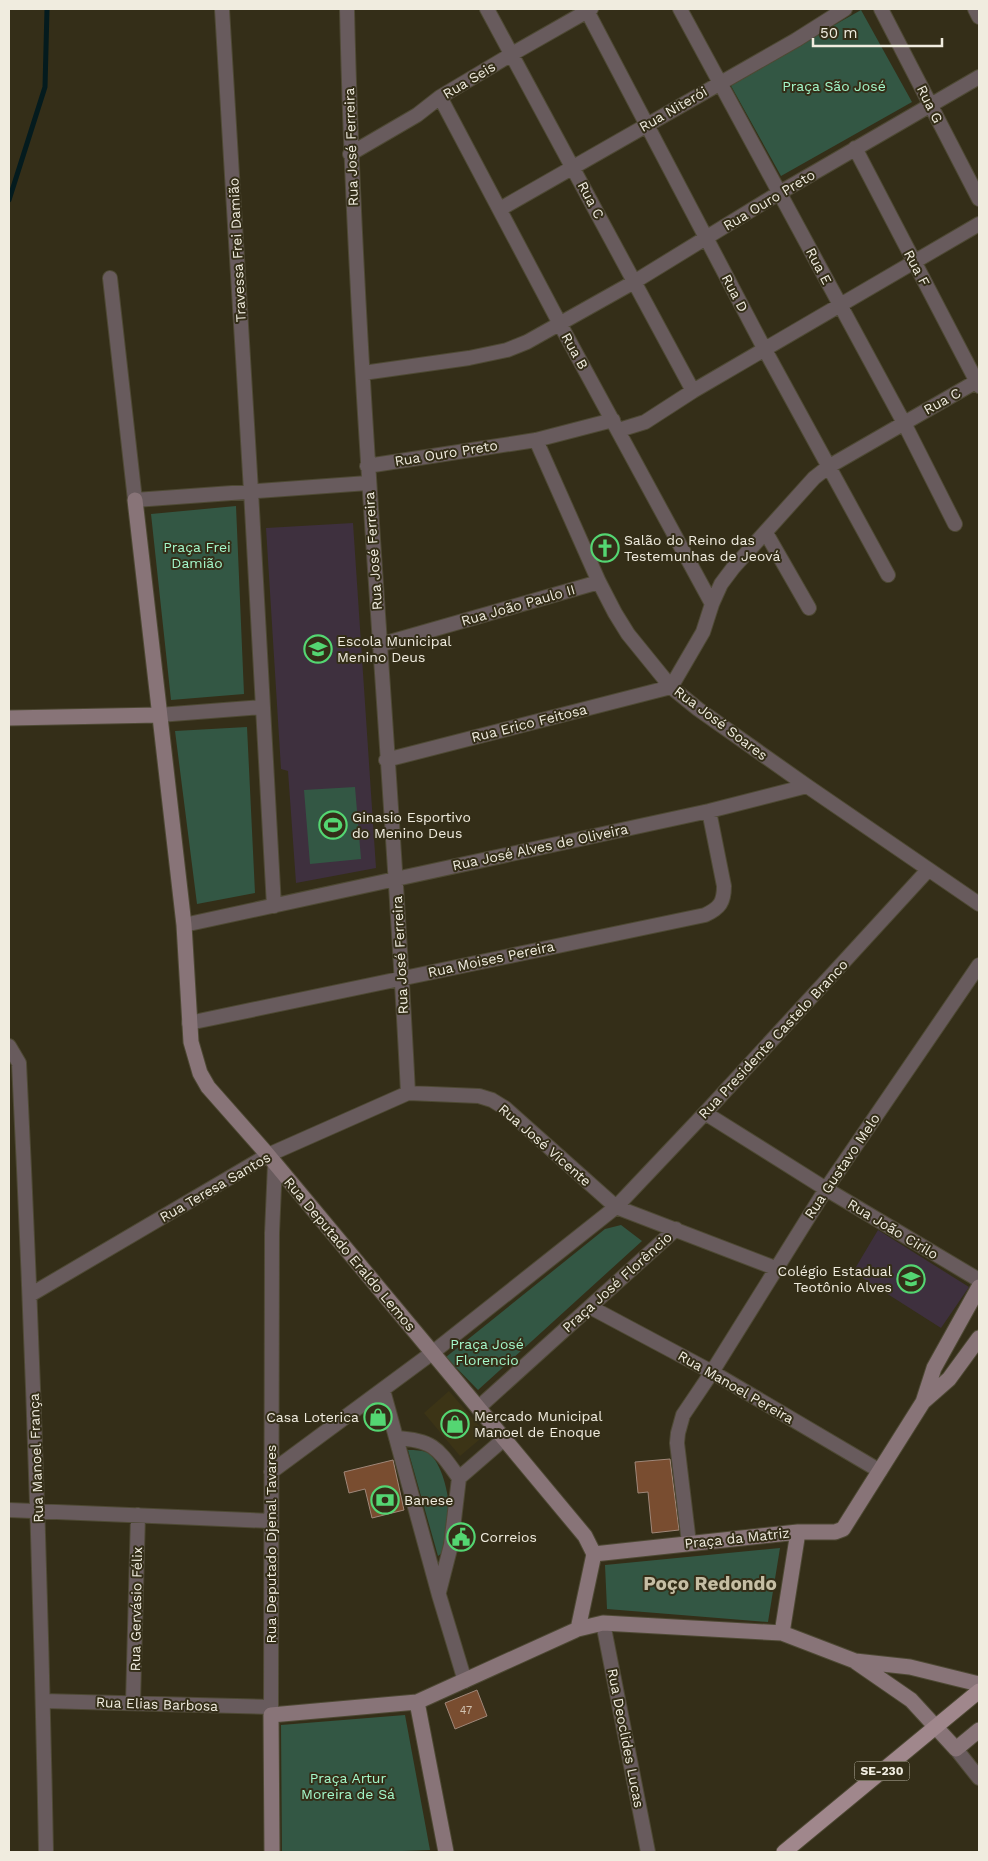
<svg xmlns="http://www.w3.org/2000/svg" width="988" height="1861" font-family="'Work Sans',sans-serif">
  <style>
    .built { fill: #3c3416 }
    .education { fill: #3e303e }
    .green { fill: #335744 }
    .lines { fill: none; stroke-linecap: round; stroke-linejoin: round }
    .stream { stroke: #041b1e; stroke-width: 5 }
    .building { fill: #794d30; stroke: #9f8779 }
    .street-casing { stroke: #4e4934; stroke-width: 16 }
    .secondary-casing { stroke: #4e4934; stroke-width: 17 }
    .primary-casing { stroke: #4e4934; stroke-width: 17 }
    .street { stroke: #685b5d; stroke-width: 14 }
    .secondary { stroke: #887478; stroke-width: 15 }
    .primary { stroke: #a0878c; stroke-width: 15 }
    .labels { text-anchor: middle; stroke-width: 4; stroke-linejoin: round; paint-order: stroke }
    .number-label { font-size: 11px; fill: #d2c4b3 }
    .shield { fill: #342e18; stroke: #b8b3a3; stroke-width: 1 }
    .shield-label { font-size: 12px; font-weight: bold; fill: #f0ecdf }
    .street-label { font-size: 14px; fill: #f0ecdf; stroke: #342e18 }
    .park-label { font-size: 14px; fill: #a4f8ca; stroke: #342e18 }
    .poi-label { font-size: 14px; fill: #f0ecdf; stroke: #342e18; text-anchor: start }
    .district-label { font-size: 19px; font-weight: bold; fill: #c6bea4; stroke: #342e18 }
  </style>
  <rect width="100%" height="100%" fill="#342e18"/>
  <path class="built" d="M 449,1391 L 486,1434 L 460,1456 L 424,1413 Z"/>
  <path class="education" d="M 353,523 L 376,868 L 296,883 L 288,771 L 281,769 L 266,528 Z
    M 878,1230 L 969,1287 L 941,1328 L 853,1272 Z"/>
  <path class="green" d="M 861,10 L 912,102 L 781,176 L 730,84 Z
    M 236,506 L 244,694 L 171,700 L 151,514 Z
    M 247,727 L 255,893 L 197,904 L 175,731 Z
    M 355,787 L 361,859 L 310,864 L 304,790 Z
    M 621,1225 L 642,1241 L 478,1390 L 446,1357 L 605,1229 Z
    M 408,1450 C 415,1450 422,1450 428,1453 C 442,1462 449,1495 449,1510 C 448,1524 444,1539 442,1553 L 438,1556 Z
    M 780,1548 L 768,1622 L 607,1609 L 605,1565 Z
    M 405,1715 L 430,1850 L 376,1852 L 282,1852 L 281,1725 Z"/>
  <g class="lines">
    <path class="stream" d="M 9,200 L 45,87 L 47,9"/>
  </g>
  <path class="building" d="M 670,1459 L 679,1530 L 652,1533 L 648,1492 L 638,1493 L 635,1462 Z
    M 393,1460 L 404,1510 L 372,1518 L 365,1489 L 349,1493 L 344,1472 Z
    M 477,1690 L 487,1716 L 455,1729 L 445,1703 Z"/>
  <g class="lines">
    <g class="street-casing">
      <path id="street" d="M 222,9 L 251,491 L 274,906
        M 347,9 C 355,371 390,731 408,1093
        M 487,9 L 693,391
        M 586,9 L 765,350 L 888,575
        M 680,9 L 904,423 L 955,524
        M 881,9 L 979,199
        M 975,9 L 979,17
        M 440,97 L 560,324 L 712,604
        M 855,148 L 979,386
        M 350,154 L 417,115 L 440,97 L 512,54 L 591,9
        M 500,209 L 796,40 L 845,9
        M 110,278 L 135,500 L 368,483
        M 363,373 L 469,358 L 507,350 L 527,342 L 634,282 L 779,193 L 979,77
        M 619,430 L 645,422 L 693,391 L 979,224
        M 536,440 L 599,582 L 615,613 L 628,634 L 671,687 L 698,709 L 807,786 L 979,904
        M 367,466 L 536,440 L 613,420
        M 766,533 L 809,608
        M 379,645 L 599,582
        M 159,715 L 262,707
        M 386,760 L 671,687 L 703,632 L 712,604 L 721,584 L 733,568 L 814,478 L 828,467 L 979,380
        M 184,925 L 709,811 L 807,786
        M 189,1023 L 705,915 C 720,908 724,902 724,886 L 709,811
        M 9,1046 L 19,1063 C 32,1326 41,1589 46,1852
        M 705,1113 L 826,1189 L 979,1280
        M 30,1295 L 268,1155 L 408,1093 L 479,1096 L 492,1100 L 505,1108 L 616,1207 L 775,1268
        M 590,1307 L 712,1372 L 880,1471
        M 383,1390 L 439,1595 L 465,1681
        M 478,1408 L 676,1229
        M 396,1438 C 434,1440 438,1449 459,1478
        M 271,1472 L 432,1353 L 616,1207 L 705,1113 L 928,870
        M 9,1510 L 271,1521
        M 689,1543 L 677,1443 L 678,1433 L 683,1415 L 712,1372 L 826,1189 L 979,965
        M 439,1592 L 451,1545 L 459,1478 L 504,1439
        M 603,1623 L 648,1852
        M 43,1701 L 271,1707
        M 133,1703 L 138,1515
        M 271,1715 L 272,1233 L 275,1164
        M 956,1749 L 979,1778"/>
    </g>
    <g class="secondary-casing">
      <path id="secondary" d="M 135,500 L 184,925 L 191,1042 L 200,1073 L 208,1087 L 268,1155 L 585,1536 L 594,1554
        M 9,718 L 159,715
        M 924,1401 L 949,1379 L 979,1338
        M 594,1554 L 798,1532 L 835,1532 L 843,1529 L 923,1402 L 934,1368 L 979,1287
        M 578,1629 L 594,1554
        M 782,1633 L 798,1532
        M 856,1662 L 911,1700 L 956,1749 L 979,1730
        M 417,1702 L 446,1852
        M 272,1852 L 271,1715 L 417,1702 L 578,1629 L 603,1623 L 782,1633 L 855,1661 L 910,1667 L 979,1684"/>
    </g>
    <g class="primary-casing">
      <path id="primary" d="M 784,1852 L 979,1691"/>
    </g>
    <use href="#street" class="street"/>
    <use href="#secondary" class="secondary"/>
    <use href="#primary" class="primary"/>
  </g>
  <defs>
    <g id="church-ring" transform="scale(1.4375)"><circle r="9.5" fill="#342e18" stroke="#54d672" stroke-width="1.5"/><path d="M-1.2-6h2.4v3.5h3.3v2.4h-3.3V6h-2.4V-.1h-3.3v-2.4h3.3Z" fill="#54d672"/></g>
    <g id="school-ring" transform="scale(1.4375)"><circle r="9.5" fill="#342e18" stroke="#54d672" stroke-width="1.5"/><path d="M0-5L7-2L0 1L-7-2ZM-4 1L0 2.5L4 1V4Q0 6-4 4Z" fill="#54d672"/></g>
    <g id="stadium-ring" transform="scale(1.4375)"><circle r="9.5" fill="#342e18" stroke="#54d672" stroke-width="1.5"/><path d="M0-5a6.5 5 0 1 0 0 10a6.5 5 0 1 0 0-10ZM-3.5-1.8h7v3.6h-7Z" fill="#54d672"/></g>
    <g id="shop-ring" transform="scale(1.4375)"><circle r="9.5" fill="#342e18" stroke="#54d672" stroke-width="1.5"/><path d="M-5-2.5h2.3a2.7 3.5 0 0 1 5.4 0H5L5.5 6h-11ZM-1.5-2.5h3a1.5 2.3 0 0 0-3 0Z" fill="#54d672"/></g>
    <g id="bank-ring" transform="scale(1.4375)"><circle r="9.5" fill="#342e18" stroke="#54d672" stroke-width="1.5"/><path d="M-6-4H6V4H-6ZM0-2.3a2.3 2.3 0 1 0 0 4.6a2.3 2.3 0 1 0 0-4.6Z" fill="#54d672"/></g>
    <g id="civic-ring" transform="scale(1.4375)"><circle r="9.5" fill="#342e18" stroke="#54d672" stroke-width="1.5"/><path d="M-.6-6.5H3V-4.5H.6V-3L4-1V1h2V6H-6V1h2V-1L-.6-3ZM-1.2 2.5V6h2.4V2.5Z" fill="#54d672"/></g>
  </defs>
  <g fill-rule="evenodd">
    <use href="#church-ring" x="605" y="548"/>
    <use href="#school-ring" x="318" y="649"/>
    <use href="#stadium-ring" x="333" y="825"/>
    <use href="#school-ring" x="911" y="1279"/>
    <use href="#shop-ring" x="378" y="1417"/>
    <use href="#shop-ring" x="455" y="1424"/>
    <use href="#bank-ring" x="385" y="1500"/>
    <use href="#civic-ring" x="461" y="1537"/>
  </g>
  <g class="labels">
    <g class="number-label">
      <text x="466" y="1714">47</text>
    </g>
    <rect class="shield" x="854.5" y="1761.5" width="55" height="19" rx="4"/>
    <g class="shield-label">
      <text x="882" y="1775">SE-230</text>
    </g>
    <g class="street-label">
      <text transform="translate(469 80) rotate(-31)" y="5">Rua Seis</text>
      <text transform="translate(930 104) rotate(63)" y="5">Rua G</text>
      <text transform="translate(673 109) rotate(-30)" y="5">Rua Niterói</text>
      <text transform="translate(351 147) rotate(-92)" y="5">Rua José Ferreira</text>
      <text transform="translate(591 200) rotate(62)" y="5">Rua C</text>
      <text transform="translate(769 200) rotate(-31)" y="5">Rua Ouro Preto</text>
      <text transform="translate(237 250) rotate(-93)" y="5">Travessa Frei Damião</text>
      <text transform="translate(819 266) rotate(62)" y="5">Rua E</text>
      <text transform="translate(917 268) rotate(62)" y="5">Rua F</text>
      <text transform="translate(735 293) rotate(62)" y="5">Rua D</text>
      <text transform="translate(575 351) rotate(61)" y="5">Rua B</text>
      <text transform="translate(942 401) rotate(-29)" y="5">Rua C</text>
      <text transform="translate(446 453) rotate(-9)" y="5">Rua Ouro Preto</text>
      <text transform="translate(373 551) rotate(-94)" y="5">Rua José Ferreira</text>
      <text transform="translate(518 605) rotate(-16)" y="5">Rua João Paulo II</text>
      <text transform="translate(529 723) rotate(-14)" y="5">Rua Erico Feitosa</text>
      <text transform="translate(721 723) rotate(37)" y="5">Rua José Soares</text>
      <text transform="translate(540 847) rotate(-12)" y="5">Rua José Alves de Oliveira</text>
      <text transform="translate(400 955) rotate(-93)" y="5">Rua José Ferreira</text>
      <text transform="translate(491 959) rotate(-12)" y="5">Rua Moises Pereira</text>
      <text transform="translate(773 1039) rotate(-47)" y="5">Rua Presidente Castelo Branco</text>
      <text transform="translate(545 1145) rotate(41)" y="5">Rua José Vicente</text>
      <text transform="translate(842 1166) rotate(-56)" y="5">Rua Gustavo Melo</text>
      <text transform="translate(215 1187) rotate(-30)" y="5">Rua Teresa Santos</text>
      <text transform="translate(893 1229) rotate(31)" y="5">Rua João Cirilo</text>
      <text transform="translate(350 1254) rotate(50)" y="5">Rua Deputado Eraldo Lemos</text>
      <text transform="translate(617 1282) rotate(-42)" y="5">Praça José Florêncio</text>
      <text transform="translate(736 1387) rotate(30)" y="5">Rua Manoel Pereira</text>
      <text transform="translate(36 1458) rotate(-92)" y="5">Rua Manoel França</text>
      <text transform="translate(737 1538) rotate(-6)" y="5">Praça da Matriz</text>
      <text transform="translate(271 1544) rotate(-90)" y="5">Rua Deputado Djenal Tavares</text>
      <text transform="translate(136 1609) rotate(-89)" y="5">Rua Gervásio Félix</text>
      <text transform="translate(157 1704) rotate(2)" y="5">Rua Elias Barbosa</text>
      <text transform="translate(626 1738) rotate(79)" y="5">Rua Deoclides Lucas</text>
    </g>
    <g class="park-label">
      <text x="834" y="91">Praça São José</text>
      <text x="197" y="552">Praça Frei<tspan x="197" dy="16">Damião</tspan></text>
      <text x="487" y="1349">Praça José<tspan x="487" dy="16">Florencio</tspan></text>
      <text x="348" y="1783">Praça Artur<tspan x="348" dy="16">Moreira de Sá</tspan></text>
    </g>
    <g class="poi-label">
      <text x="624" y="545">Salão do Reino das<tspan x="624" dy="16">Testemunhas de Jeová</tspan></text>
      <text x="337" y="646">Escola Municipal<tspan x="337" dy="16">Menino Deus</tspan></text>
      <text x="352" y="822">Ginasio Esportivo<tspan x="352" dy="16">do Menino Deus</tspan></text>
      <text x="892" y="1276" text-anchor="end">Colégio Estadual<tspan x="892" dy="16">Teotônio Alves</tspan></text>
      <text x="474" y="1421">Mercado Municipal<tspan x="474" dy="16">Manoel de Enoque</tspan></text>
      <text x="359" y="1422" text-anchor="end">Casa Loterica</text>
      <text x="404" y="1505">Banese</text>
      <text x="480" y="1542">Correios</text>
    </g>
    <g class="district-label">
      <text x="710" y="1590">Poço Redondo</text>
    </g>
  </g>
  <rect width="988" height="1861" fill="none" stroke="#f0ecdf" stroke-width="20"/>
  <path d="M813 38v8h129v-8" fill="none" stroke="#f0ecdf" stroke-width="2.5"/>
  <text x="820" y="38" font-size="15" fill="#f0ecdf" stroke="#342e18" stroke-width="4" paint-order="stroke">50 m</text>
</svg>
